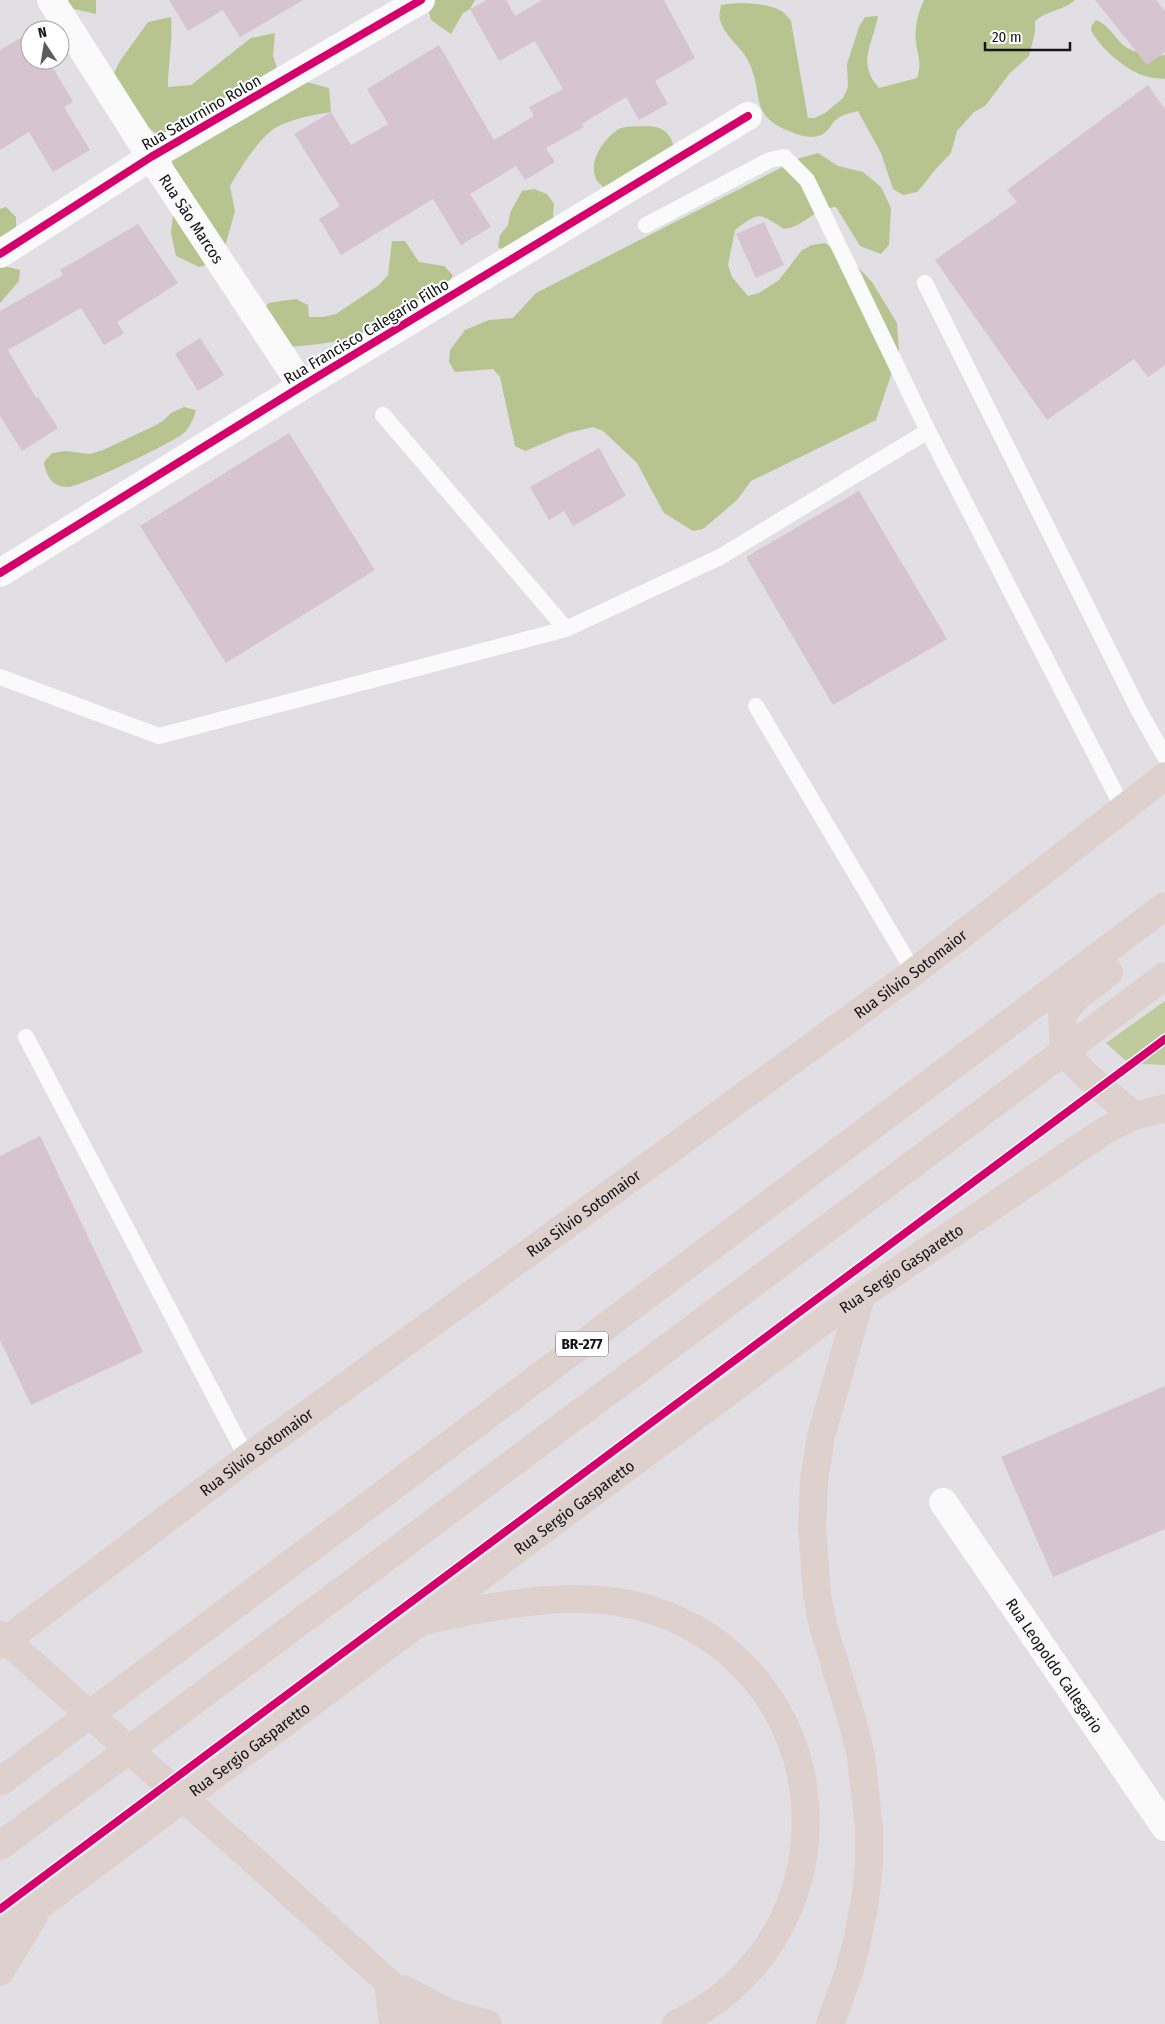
<svg xmlns="http://www.w3.org/2000/svg" width="1165" height="2024" font-family="'Fira Sans Condensed',sans-serif">
  <style>
    .green { fill: #bfcb9d }
    .forest { fill: #b7c490 }
    .building { fill: #d6c4d0 }
    .lines { fill: none; stroke-linecap: round; stroke-linejoin: round }
    .lane { stroke: #fafafb; stroke-width: 16 }
    .street { stroke: #fafafb; stroke-width: 28 }
    .highway { stroke: #ded0cd; stroke-width: 28 }
    .cycleway-casing { stroke: #fff; stroke-width: 11 }
    .cycleway { stroke: #d6006c; stroke-width: 8 }
    .labels { text-anchor: middle; stroke-width: 4; stroke-linejoin: round; paint-order: stroke }
    .shield { fill: #fff; stroke: #5a5a5c; stroke-width: 1 }
    .shield-label { font-size: 15px; font-weight: bold; fill: #141416 }
    .street-label { font-size: 16px; fill: #141416; stroke: #fff }
  </style>
  <rect width="100%" height="100%" fill="#e1dfe3"/>
  <path class="green" d="M 1165,1001 L 1165,1065 L 1143,1064 L 1125,1060 L 1106,1043 Z"/>
  <path class="forest" d="M 67,0 L 96,0 L 96,14 L 74,9 Z
    M 426,0 L 475,0 L 470,9 L 463,13 L 451,34 L 431,20 Z
    M 924,0 L 1075,0 C 1063,11 1047,10 1035,21 L 1035,32 L 1029,56 L 1010,73 L 985,106 L 974,112 L 957,131 L 951,153 L 933,172 L 925,183 L 917,192 L 903,195 L 893,189 L 881,153 L 858,111 C 851,113 843,114 837,119 C 830,124 830,131 821,135 C 811,139 801,136 791,132 C 749,116 764,97 750,65 C 744,48 725,38 720,20 C 719,16 720,10 721,5 C 737,2 769,2 783,12 C 786,14 788,18 791,21 L 808,118 L 814,118 L 825,113 L 843,98 L 848,87 L 847,64 L 859,27 L 865,17 L 878,16 C 873,44 856,63 879,88 L 917,78 C 922,63 918,57 916,43 C 914,28 918,13 924,0 Z
    M 171,17 C 173,41 168,64 168,87 L 191,85 L 251,38 L 275,33 L 273,56 L 280,77 L 303,81 L 329,88 L 331,112 C 312,115 291,119 275,128 C 259,138 239,170 230,186 L 235,211 L 221,261 L 199,267 L 176,256 L 171,233 L 176,188 L 173,165 L 167,142 L 149,128 L 125,125 L 109,83 L 120,61 L 148,22 Z
    M 1096,20 C 1108,25 1112,33 1120,42 C 1129,53 1151,56 1165,55 L 1165,79 C 1158,78 1151,78 1145,76 C 1125,70 1100,48 1091,30 L 1092,25 Z
    M 650,126 C 665,128 671,134 674,148 L 604,188 C 602,185 597,182 596,179 C 588,161 604,138 619,129 C 627,125 642,127 650,126 Z
    M 818,153 L 838,166 L 863,172 L 881,187 L 891,208 L 889,245 L 881,254 L 860,246 L 836,207 C 813,208 806,226 784,229 C 758,212 759,212 735,230 L 728,265 L 732,277 L 748,296 L 759,293 L 779,280 L 802,250 L 812,245 L 825,243 L 855,264 L 872,282 L 897,323 L 899,351 L 876,420 L 751,481 L 737,500 L 703,529 L 693,531 L 664,513 L 637,463 L 603,431 L 593,427 L 568,433 L 525,451 L 515,446 L 500,377 L 493,369 L 455,372 L 449,362 L 450,350 L 465,330 L 489,320 L 513,318 L 536,293 L 800,158 Z
    M 534,189 L 547,194 L 554,204 L 553,215 L 557,225 L 509,254 L 498,247 L 500,235 L 508,225 L 510,213 L 522,191 Z
    M 6,207 L 16,217 L 16,229 L 4,266 L 20,270 L 19,281 L 0,303 L 0,209 Z
    M 392,241 L 405,241 L 419,262 L 444,266 L 453,275 L 447,287 C 423,301 399,318 373,330 C 346,342 315,345 286,347 L 260,312 L 269,303 L 281,301 L 296,299 L 308,305 L 309,317 L 323,317 L 336,314 L 379,285 L 388,275 Z
    M 184,407 L 196,410 C 194,418 191,425 186,431 C 178,441 79,487 68,487 C 52,487 46,476 44,462 L 52,453 L 65,451 L 90,454 L 103,450 L 152,427 L 163,421 L 171,413 Z"/>
  <path class="building" d="M 169,0 L 303,0 L 240,37 L 223,10 L 188,31 Z
    M 487,0 L 506,0 L 515,16 L 542,0 L 664,0 L 695,58 L 655,81 L 668,104 L 639,120 L 626,97 L 582,124 L 584,127 L 546,148 L 555,162 L 525,180 L 516,166 L 470,194 L 491,227 L 461,245 L 433,199 L 341,255 L 319,219 L 340,206 L 294,134 L 331,112 L 351,145 L 388,124 L 367,89 L 439,45 L 494,140 L 534,116 L 529,107 L 563,89 L 535,41 L 499,61 L 470,9 Z
    M 1095,0 L 1156,0 L 1165,11 L 1165,52 L 1147,65 Z
    M 24,36 L 30,46 L 30,60 L 38,60 L 42,65 L 49,61 L 73,102 L 64,107 L 90,150 L 53,172 L 29,132 L 0,150 L 0,50 Z
    M 1148,85 L 1165,109 L 1165,365 L 1148,377 L 1134,359 L 1047,420 L 935,260 L 1017,202 L 1007,190 Z
    M 764,222 L 784,265 L 756,278 L 736,234 Z
    M 138,224 L 178,283 L 117,322 L 124,333 L 104,345 L 81,308 L 8,350 L 36,398 L 38,397 L 58,428 L 22,451 L 0,416 L 0,311 L 63,275 L 60,270 Z
    M 200,338 L 224,375 L 198,391 L 175,354 Z
    M 289,433 L 375,570 L 226,663 L 140,526 Z
    M 599,448 L 626,496 L 573,526 L 564,511 L 549,520 L 530,487 Z
    M 859,491 L 947,639 L 833,705 L 746,557 Z
    M 40,1136 L 143,1352 L 31,1405 L 0,1340 L 0,1156 Z
    M 1165,1386 L 1165,1529 L 1053,1577 L 1001,1457 Z"/>
  <g class="lines">
    <path class="lane" d="M 646,225 L 770,160 L 784,157 L 807,180 L 928,431 L 1123,808
      M 925,283 L 1138,709 L 1165,757
      M 383,415 L 566,629
      M 0,677 L 159,736 L 566,629 L 720,557 L 928,431
      M 756,706 L 914,972
      M 26,1037 L 247,1458"/>
    <g class="street">
      <path id="s1" d="M 51,0 L 151,157 L 302,386"/>
      <path d="M 0,254 L 151,157 L 421,0"/>
      <path d="M 0,573 L 302,386 L 748,116"/>
      <path id="s2" d="M 943,1502 L 1165,1827"/>
    </g>
    <g class="highway">
      <path d="M 1109,972 L 1077,997 L 1062,1014 L 1064,1052 L 1088,1077 L 1134,1116"/>
      <path d="M 428,1620 C 499,1605 583,1586 655,1611 C 846,1677 858,1938 676,2024"/>
      <path d="M 0,1635 L 260,1866 L 388,1982 L 426,2024"/>
      <path id="s3" d="M 0,1645 L 247,1458 L 914,972 L 1165,776"/>
      <path d="M 0,1782 L 1165,906"/>
      <path d="M 0,1846 L 1165,976"/>
      <path id="s4" d="M 0,1935 L 822,1322 L 1104,1131 L 1134,1116 L 1165,1108"/>
      <path d="M 0,1972 L 34,1916"/>
      <path d="M 388,1982 L 393,2024"/>
      <path d="M 403,1989 L 449,2013 L 488,2024"/>
      <path d="M 830,2024 L 849,1972 L 858,1937 L 865,1901 L 869,1865 L 869,1829 L 861,1756 L 852,1720 L 823,1626 L 817,1594 L 812,1527 L 814,1481 L 821,1436 L 861,1296"/>
    </g>
    <g class="cycleway-casing">
      <path id="cycleway" d="M 0,254 L 151,157 L 421,0
        M 0,573 L 302,386 L 748,116
        M 0,1909 L 1165,1039"/>
    </g>
    <use href="#cycleway" class="cycleway"/>
  </g>
  <g class="labels">
    <rect class="shield" x="556" y="1331.5" width="52" height="25" rx="4"/>
    <g class="shield-label">
      <text x="582" y="1349">BR-277</text>
    </g>
    <g class="street-label">
      <text transform="translate(201 112) rotate(-30)" y="6">Rua Saturnino Rolon</text>
      <text dy="6" stroke="none"><textPath href="#s1" startOffset="260">Rua São Marcos</textPath></text>
      <text transform="translate(366 331) rotate(-31)" y="6">Rua Francisco Calegario Filho</text>
      <text dy="6" stroke="none"><textPath href="#s3" startOffset="1131">Rua Silvio Sotomaior</textPath></text>
      <text dy="6" stroke="none"><textPath href="#s3" startOffset="726">Rua Silvio Sotomaior</textPath></text>
      <text dy="6" stroke="none"><textPath href="#s4" startOffset="1121">Rua Sergio Gasparetto</textPath></text>
      <text dy="6" stroke="none"><textPath href="#s3" startOffset="321">Rua Silvio Sotomaior</textPath></text>
      <text dy="6" stroke="none"><textPath href="#s4" startOffset="716">Rua Sergio Gasparetto</textPath></text>
      <text dy="6" stroke="none"><textPath href="#s2" startOffset="198">Rua Leopoldo Callegario</textPath></text>
      <text dy="6" stroke="none"><textPath href="#s4" startOffset="311">Rua Sergio Gasparetto</textPath></text>
    </g>
  </g>
  <g transform="translate(45 45) rotate(348)"><circle r="24" fill="#ffffff" stroke="#a1a1a2"/>
  <path d="M0-4L9 19L0 12L-9 19Z" fill="#5c5b5e"/>
  <text y="-8" font-size="14" font-weight="bold" text-anchor="middle" fill="#141416">N</text>
  </g>
  <path d="M985 42v8h85v-8" fill="none" stroke="#141416" stroke-width="2.5"/>
  <text x="992" y="42" font-size="15" fill="#141416" stroke="#ffffff" stroke-width="4" paint-order="stroke">20 m</text>
</svg>
